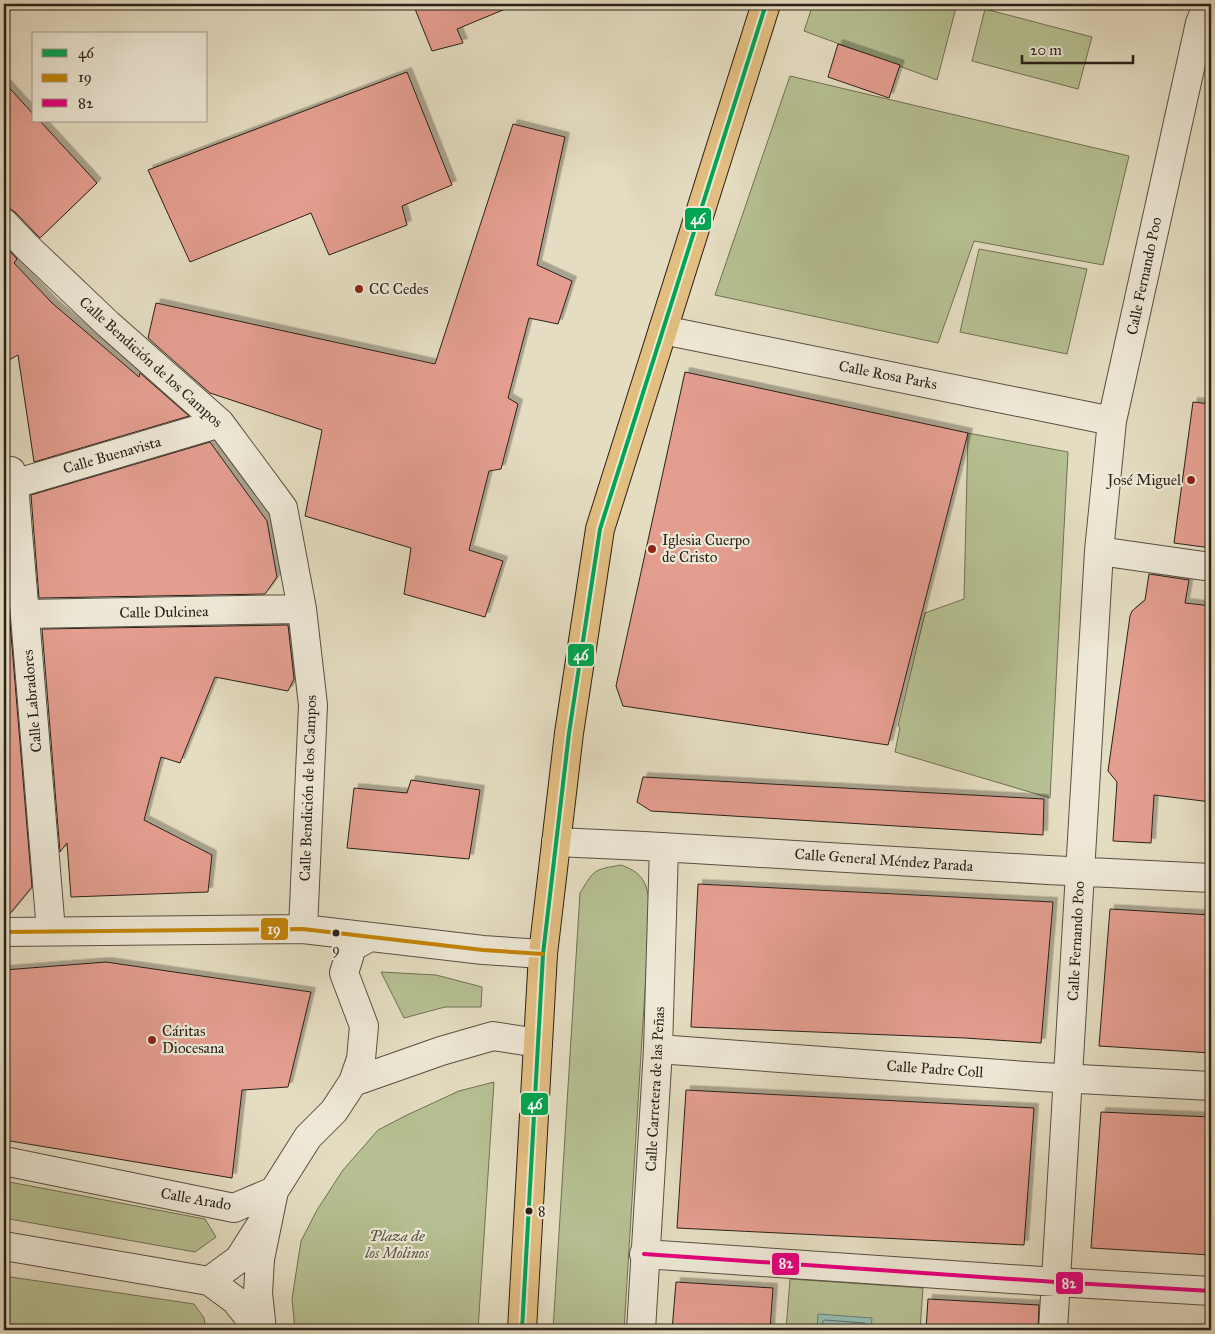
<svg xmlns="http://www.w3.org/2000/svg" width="1215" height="1334" font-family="'IM FELL Great Primer',serif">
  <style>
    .green { fill: #b6c092; stroke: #707055 }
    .water { fill: #96bcb2; stroke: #6a7e74 }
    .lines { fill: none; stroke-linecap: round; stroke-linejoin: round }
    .shore { stroke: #606e65; stroke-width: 1 }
    .building { fill: #e49e90; stroke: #292018; filter: url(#shadow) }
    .minor-casing { stroke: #584f42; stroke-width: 30 }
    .major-casing { stroke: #292018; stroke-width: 30 }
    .minor { stroke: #eee9d7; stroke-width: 28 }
    .major { stroke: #e2be81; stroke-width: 28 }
    .bus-1-casing { stroke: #eee9d7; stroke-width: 8 }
    .bus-2-casing { stroke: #eee9d7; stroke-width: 8 }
    .bus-3-casing { stroke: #eee9d7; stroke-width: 8 }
    .bus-1 { stroke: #00a651; stroke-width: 4 }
    .bus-2 { stroke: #c48406; stroke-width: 4 }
    .bus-3 { stroke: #e5007d; stroke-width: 4 }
    .poi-dot { fill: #8f2418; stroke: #eee9d7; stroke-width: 2 }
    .bus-dot { fill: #292018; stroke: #eee9d7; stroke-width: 2 }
    .labels { text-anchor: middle; stroke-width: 4.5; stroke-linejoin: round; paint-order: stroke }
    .bus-label { font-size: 14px; fill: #292018; stroke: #eee9d7 }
    .street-label { font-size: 15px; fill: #292018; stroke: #eee9d7 }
    .poi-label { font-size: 15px; fill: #292018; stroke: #eee9d7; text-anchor: start }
    .park-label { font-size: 15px; font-style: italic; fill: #53503d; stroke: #eee9d7 }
    .line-badge { stroke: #eee9d7; stroke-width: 2 }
    .badge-label { font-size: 14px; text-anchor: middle; font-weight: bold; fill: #fff }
  </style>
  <defs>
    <filter id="shadow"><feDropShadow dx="4.5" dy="-4.5" stdDeviation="0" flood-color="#0004"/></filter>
  </defs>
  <rect width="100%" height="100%" fill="#e5ddc2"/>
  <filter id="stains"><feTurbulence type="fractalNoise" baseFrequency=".004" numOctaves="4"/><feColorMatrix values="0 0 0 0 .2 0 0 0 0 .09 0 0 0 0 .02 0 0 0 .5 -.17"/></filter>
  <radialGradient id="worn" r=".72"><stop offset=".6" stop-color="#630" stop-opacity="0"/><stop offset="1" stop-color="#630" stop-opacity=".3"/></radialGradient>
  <path class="green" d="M 813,4 L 957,4 L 937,80 L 804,31 Z
    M 985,9 L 1092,37 L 1078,89 L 972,61 Z
    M 790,76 L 1129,156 L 1103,265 L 974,241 L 938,343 L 715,295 Z
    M 979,249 L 1087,269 L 1067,354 L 960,332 Z
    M 968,433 L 1068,452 L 1050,798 L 895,752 L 900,727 L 898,726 L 925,613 L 964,599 Z
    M 621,865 C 646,874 647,885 650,909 L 624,1330 L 553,1330 L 580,893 C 595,868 594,870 621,865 Z
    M 381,972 L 436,975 L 482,987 L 481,1007 L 445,1007 L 404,1018 Z
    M 494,1082 L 478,1330 L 295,1330 L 292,1299 L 301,1241 L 317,1210 L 343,1170 L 378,1130 L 407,1115 L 459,1091 Z
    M 4,1181 L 205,1219 L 216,1237 L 195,1252 L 4,1218 Z
    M 4,1276 L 194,1304 L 204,1318 L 206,1330 L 4,1330 Z
    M 790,1279 L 923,1288 L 920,1330 L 786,1330 Z"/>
  <path class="water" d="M 818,1314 L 872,1318 L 871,1330 L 817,1330 Z"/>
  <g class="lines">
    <path class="shore" d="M 822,1330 L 823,1321 L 825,1320 L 864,1323 L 866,1324 L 866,1330"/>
  </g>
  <path class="building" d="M 413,4 L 515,4 L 515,5 L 457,29 L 463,43 L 432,51 Z
    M 838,44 L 900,65 L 889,98 L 828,77 Z
    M 407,72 L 452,185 L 402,206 L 407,225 L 329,255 L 311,213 L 190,262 L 148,170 Z
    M 4,82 L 34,115 L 34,121 L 40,121 L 97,183 L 40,238 L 15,212 L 9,208 L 4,208 Z
    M 513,124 L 565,137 L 537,265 L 572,281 L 558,324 L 529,318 L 508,398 L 518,404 L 501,469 L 489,471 L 469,550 L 503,561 L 485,617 L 404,594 L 411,548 L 305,516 L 322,430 L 210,393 L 148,338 L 156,303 L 435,364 Z
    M 4,245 L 17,259 L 14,263 L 52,303 L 139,377 L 140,373 L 189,416 L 34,462 L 18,355 L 4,363 Z
    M 685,372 L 968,433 L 888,745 L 623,706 L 616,686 Z
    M 1193,402 L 1211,404 L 1211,548 L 1174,543 Z
    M 210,442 L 267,521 L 277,577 L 265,594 L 39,598 L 31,495 Z
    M 4,550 L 32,887 L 8,916 L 4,916 Z
    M 1149,574 L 1189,580 L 1185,603 L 1211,606 L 1211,802 L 1154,795 L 1151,843 L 1113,841 L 1117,782 L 1108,771 L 1130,616 L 1132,611 L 1145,600 Z
    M 288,625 L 294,679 L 288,691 L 215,677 L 180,763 L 161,757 L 144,820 L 212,855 L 208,892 L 71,897 L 67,843 L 60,852 L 42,629 Z
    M 643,777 L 1044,799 L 1043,835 L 651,811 L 637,802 Z
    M 411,780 L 480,790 L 469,859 L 347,848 L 354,788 L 407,793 Z
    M 698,884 L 1053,902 L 1041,1043 L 965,1038 L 691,1027 Z
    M 1110,909 L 1211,915 L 1211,1053 L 1099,1046 Z
    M 106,962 L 311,992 L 288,1087 L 242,1090 L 232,1178 L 4,1140 L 4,970 Z
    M 686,1090 L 1034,1108 L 1024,1245 L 677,1228 Z
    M 1101,1112 L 1211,1117 L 1211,1255 L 1091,1248 Z
    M 676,1282 L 773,1288 L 770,1330 L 672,1330 Z
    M 928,1299 L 1039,1305 L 1038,1330 L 926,1330 Z"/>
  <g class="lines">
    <g class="minor-casing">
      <path id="minor" d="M 4,223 L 27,247 L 108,324 L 220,423 L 283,508 L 302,609 L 313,705 L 303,929
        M 663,330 L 1112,421
        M 11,471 L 14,484 L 51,931
        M 4,487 L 220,423
        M 1099,551 L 1211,567
        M 26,614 L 302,609
        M 556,842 L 644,846 L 1048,870 L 1211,878
        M 4,932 L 303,929 L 483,950 L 543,954
        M 658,1049 L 1041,1077 L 1211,1086
        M 353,1082 L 441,1051 L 493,1036 L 538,1043
        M 4,1161 L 234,1208 L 274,1191
        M 4,1246 L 209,1281 L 235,1300 L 259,1330
        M 644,1254 L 1056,1282 L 1211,1291
        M 209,1281 L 239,1259 L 262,1223
        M 262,1330 L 258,1293 L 260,1259 L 274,1191 L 308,1137 L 334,1111 L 353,1082 L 361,1059 L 364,1026 L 344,973 L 352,947 L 370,937
        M 641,1330 L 658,1049 L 664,847
        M 1053,1330 L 1099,551 L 1112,421 L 1200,23 L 1208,4"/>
    </g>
    <g class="major-casing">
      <path id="major" d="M 522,1330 L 543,954 L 569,733 L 600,529 L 766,4"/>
    </g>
    <use href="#minor" class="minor"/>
    <use href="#major" class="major"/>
    <g class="bus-1-casing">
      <path id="bus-1" d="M 522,1330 L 543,954 L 569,733 L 600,529 L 766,4"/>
    </g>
    <g class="bus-2-casing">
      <path id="bus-2" d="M 4,932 L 303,929 L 483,950 L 543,954"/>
    </g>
    <g class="bus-3-casing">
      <path id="bus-3" d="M 644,1254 L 1056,1282 L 1211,1291"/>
    </g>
    <use href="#bus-1" class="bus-1"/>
    <use href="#bus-2" class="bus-2"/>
    <use href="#bus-3" class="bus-3"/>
  </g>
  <g class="poi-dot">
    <circle cx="359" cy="289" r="5"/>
    <circle cx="1191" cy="480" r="5"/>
    <circle cx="652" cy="549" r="5"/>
    <circle cx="152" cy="1040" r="5"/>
  </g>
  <g class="bus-dot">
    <circle cx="336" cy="933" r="4.5"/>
    <circle cx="529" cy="1211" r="4.5"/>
  </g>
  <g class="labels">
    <g class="bus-label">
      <text x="336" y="954">9</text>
      <text x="538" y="1216" text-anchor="start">8</text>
    </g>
    <g class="street-label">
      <text transform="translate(1144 276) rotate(-78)" y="5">Calle Fernando Poo</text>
      <text transform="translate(151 362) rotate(42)" y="5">Calle Bendición de los Campos</text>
      <text transform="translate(888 375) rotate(11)" y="5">Calle Rosa Parks</text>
      <text transform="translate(112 455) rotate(-16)" y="5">Calle Buenavista</text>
      <text transform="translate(164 612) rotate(-1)" y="5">Calle Dulcinea</text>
      <text transform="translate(32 701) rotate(-95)" y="5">Calle Labradores</text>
      <text transform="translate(308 788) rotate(-88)" y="5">Calle Bendición de los Campos</text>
      <text transform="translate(884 860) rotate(4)" y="5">Calle General Méndez Parada</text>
      <text transform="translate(1076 941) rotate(-87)" y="5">Calle Fernando Poo</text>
      <text transform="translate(935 1069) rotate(4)" y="5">Calle Padre Coll</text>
      <text transform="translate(655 1089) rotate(-87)" y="5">Calle Carretera de las Peñas</text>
      <text transform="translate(196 1199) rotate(10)" y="5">Calle Arado</text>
    </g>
    <g class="poi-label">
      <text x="369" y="294">CC Cedes</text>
      <text x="1181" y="485" text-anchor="end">José Miguel</text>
      <text x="662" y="545">Iglesia Cuerpo<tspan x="662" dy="17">de Cristo</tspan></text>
      <text x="162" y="1036">Cáritas<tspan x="162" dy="17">Diocesana</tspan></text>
    </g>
    <g class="park-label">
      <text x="397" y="1241">Plaza de<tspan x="397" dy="17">los Molinos</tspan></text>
    </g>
  </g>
  <g class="line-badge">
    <rect x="684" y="207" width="28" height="24" rx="5" fill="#00a651"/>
    <rect x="567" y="643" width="28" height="24" rx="5" fill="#00a651"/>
    <rect x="260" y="917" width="29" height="24" rx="5" fill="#c48406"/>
    <rect x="520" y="1092" width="29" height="24" rx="5" fill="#00a651"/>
    <rect x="771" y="1252" width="29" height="24" rx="5" fill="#e5007d"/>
    <rect x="1055" y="1271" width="29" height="24" rx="5" fill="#e5007d"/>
  </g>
  <g class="badge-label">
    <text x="698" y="224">46</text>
    <text x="581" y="660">46</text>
    <text x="274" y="934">19</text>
    <text x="535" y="1109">46</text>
    <text x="786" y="1268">82</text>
    <text x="1069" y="1288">82</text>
  </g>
  <rect width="1215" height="1334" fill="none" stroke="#e5ddc2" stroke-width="20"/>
  <rect x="5" y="5" width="1205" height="1324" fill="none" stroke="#292018" stroke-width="2.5"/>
  <rect x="10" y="10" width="1195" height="1314" fill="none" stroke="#292018"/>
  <rect x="32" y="32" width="175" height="90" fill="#eee9d7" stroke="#9f998b"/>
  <rect x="42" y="49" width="25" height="8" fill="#00a651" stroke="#9f998b"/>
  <text x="78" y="58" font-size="15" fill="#292018">46</text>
  <rect x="42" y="74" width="25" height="8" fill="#c48406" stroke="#9f998b"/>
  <text x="78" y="82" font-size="15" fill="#292018">19</text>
  <rect x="42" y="99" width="25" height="8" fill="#e5007d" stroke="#9f998b"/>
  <text x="78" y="108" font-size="15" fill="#292018">82</text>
  <path d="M1022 55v8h111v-8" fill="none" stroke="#292018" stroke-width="2.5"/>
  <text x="1030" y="55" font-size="15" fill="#292018" stroke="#eee9d7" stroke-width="4" paint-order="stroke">20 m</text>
  <rect width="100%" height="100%" filter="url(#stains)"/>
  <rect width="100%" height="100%" fill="url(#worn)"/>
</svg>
